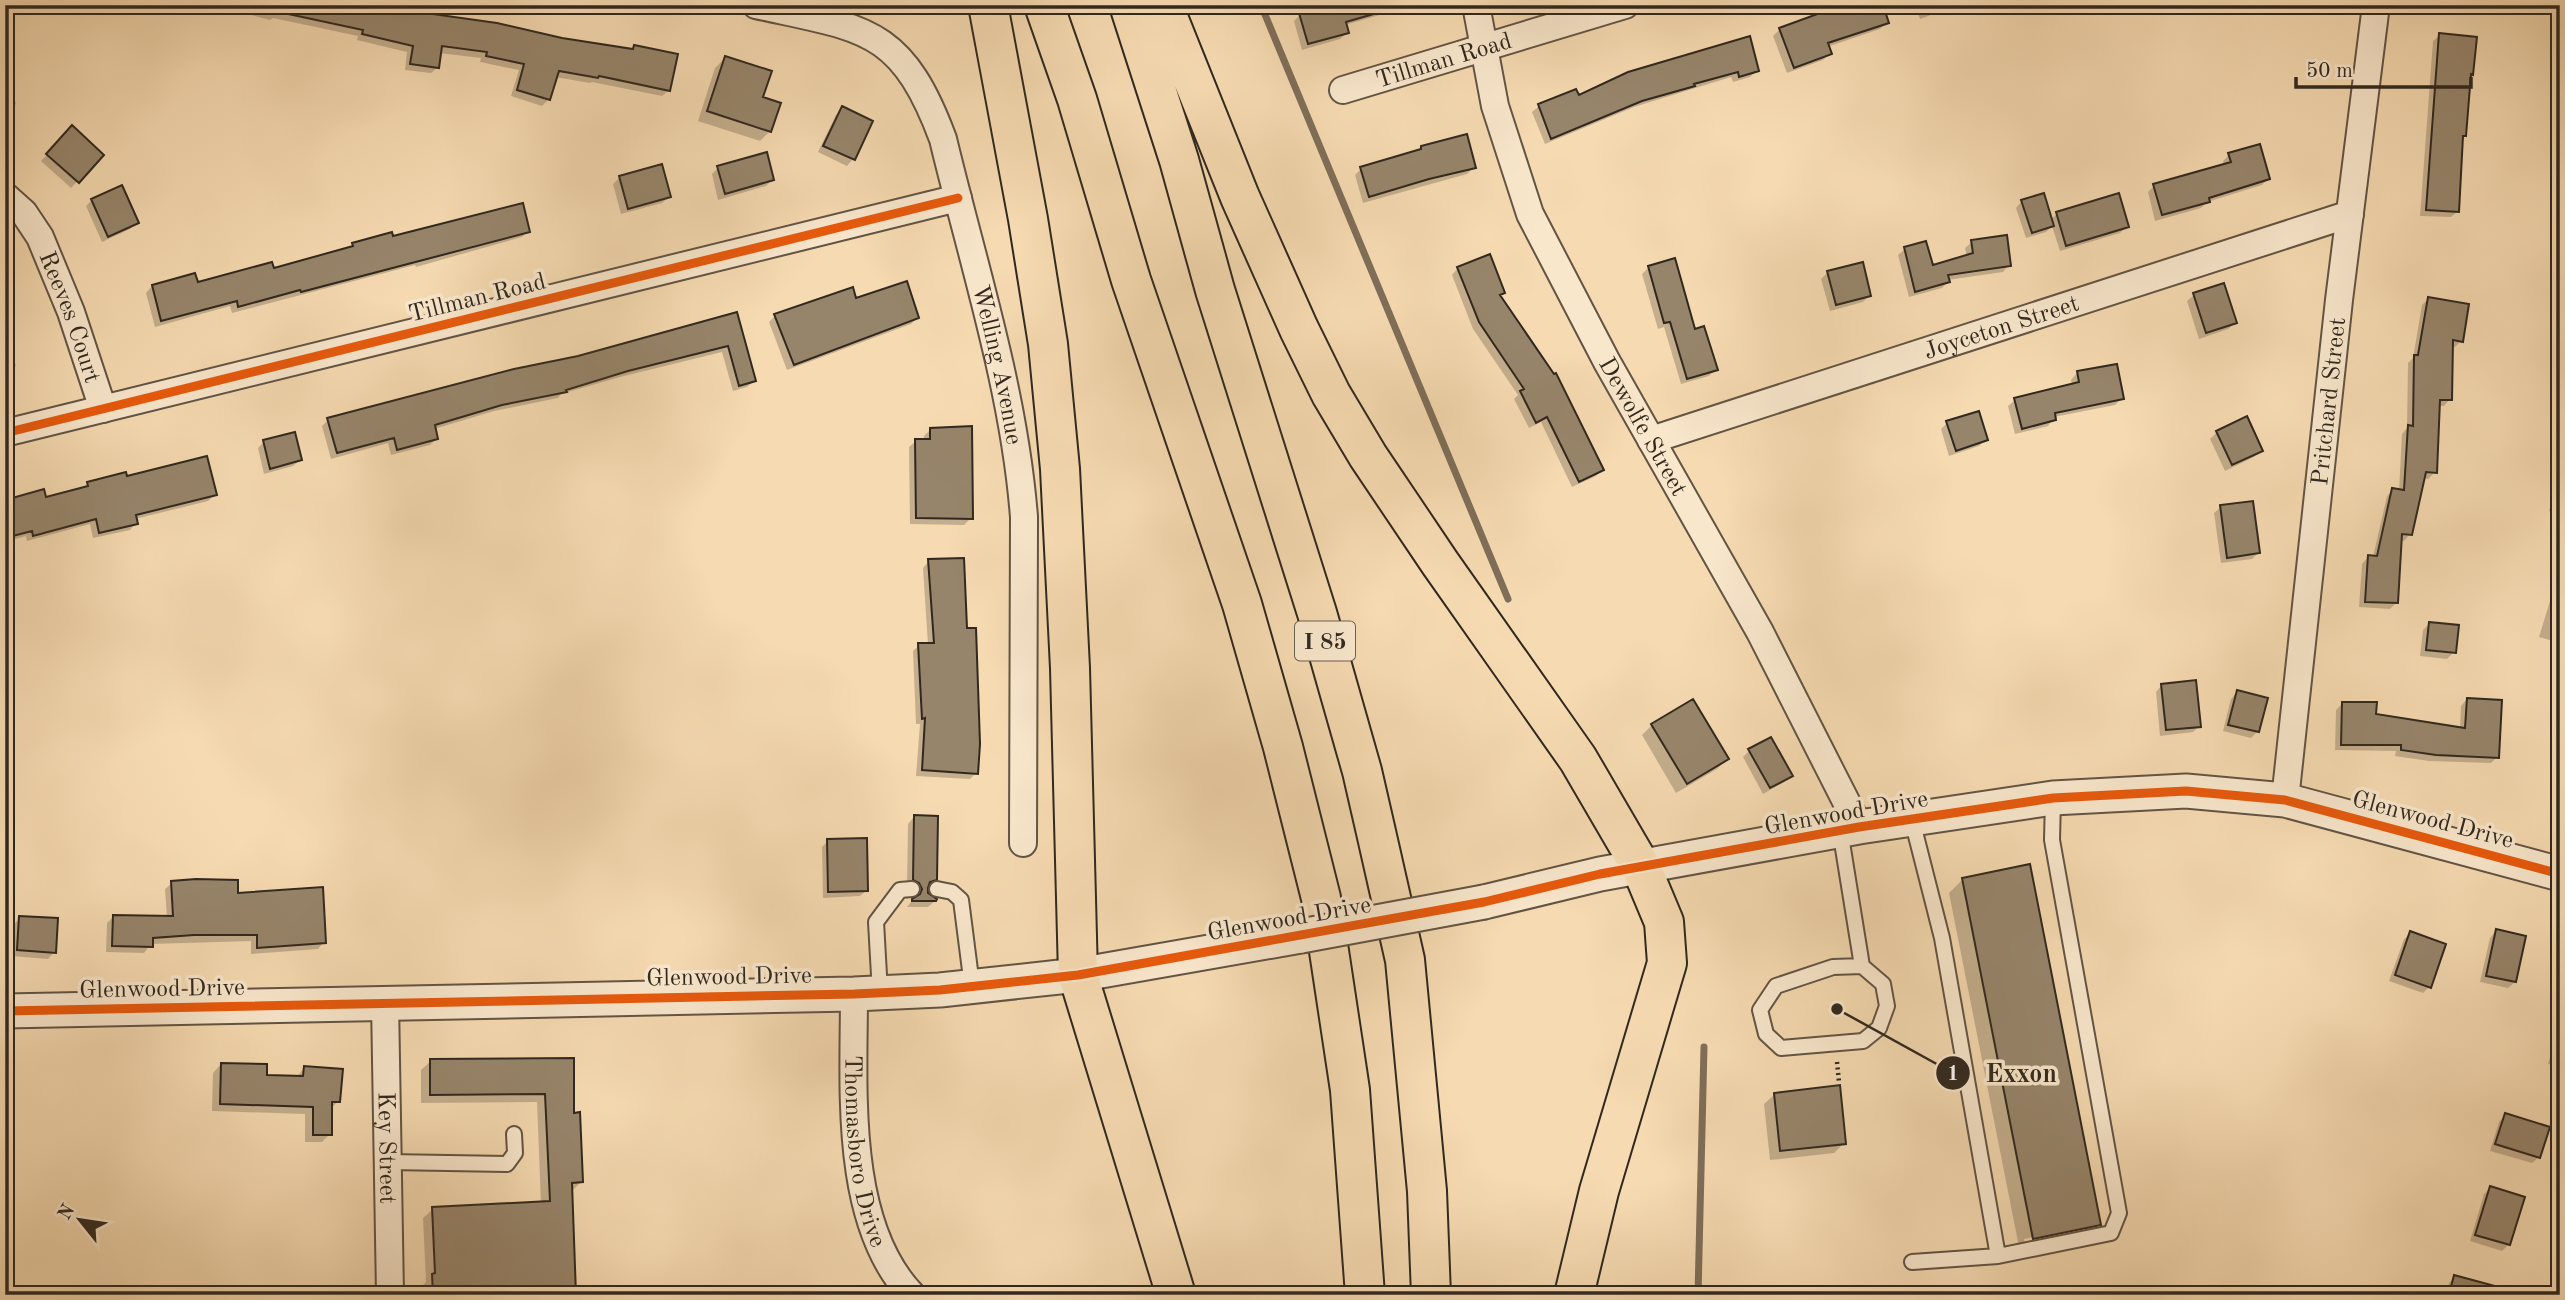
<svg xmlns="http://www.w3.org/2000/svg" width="2565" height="1300" font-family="'Old Standard TT',serif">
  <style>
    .shadow { fill: #0003; fill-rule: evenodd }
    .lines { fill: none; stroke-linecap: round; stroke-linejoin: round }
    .stream { stroke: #7f6e59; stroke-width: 7 }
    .building { fill: #97856b; stroke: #30281f; stroke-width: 2 }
    .service-casing { stroke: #625444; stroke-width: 18 }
    .minor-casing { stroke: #625444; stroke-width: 30 }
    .tertiary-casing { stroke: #625444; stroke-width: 37 }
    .motorway-casing { stroke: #30281f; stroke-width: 42 }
    .path { stroke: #30281f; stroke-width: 4.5; stroke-dasharray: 2 3.5; stroke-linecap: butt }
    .service { stroke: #f9e7cc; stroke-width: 14 }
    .minor { stroke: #f9e7cc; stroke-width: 26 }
    .tertiary { stroke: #f9e7cc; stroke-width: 33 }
    .motorway { stroke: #f6dab1; stroke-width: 38 }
    .tertiary-bridge-casing { stroke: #625444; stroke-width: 37; stroke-linecap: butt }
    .tertiary-bridge { stroke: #f9e7cc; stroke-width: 33 }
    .cycleway-casing { stroke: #f9e7cc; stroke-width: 13 }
    .cycleway { stroke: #e8590c; stroke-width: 9 }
    .labels { text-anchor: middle; stroke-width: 7; stroke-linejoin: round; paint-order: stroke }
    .shield { fill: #f9e7cc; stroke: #6c6153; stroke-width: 2 }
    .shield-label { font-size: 23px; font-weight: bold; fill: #30281f }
    .street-label { font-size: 24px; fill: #30281f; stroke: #f9e7cc }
    .leader { fill: none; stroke: #30281f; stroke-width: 2.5 }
    .callout-dot { fill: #30281f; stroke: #f9e7cc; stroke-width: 2.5 }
    .mark-label { font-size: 21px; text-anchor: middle; font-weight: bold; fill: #fff }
    .callout-label { font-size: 26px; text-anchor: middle; font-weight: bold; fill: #30281f; stroke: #f9e7cc; stroke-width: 7; stroke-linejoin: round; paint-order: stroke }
  </style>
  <rect width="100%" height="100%" fill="#f6dab1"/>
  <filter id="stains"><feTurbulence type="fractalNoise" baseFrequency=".00286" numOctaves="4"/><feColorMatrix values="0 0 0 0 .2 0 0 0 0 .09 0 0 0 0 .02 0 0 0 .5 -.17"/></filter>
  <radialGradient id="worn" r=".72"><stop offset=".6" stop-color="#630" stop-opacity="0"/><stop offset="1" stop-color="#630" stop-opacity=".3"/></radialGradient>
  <path class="shadow" d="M 215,5 L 390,5 L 409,13 L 562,39 L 631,50 L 635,47 L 669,90 L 662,96 L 592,82 L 590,83 L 555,77 L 549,99 L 542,106 L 511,96 L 519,70 L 480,62 L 481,58 L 439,53 L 438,67 L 431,73 L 405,70 L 407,52 L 357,40 L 358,36 L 273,18 L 270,20 Z
    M 1335,5 L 1414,5 L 1345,25 L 1347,33 L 1340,39 L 1302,50 L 1294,21 L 1300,15 Z
    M 1915,5 L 1957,5 L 1920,19 Z
    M 2451,5 L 2473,5 L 2471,8 Z
    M 1887,22 L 1880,29 L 1827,47 L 1830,53 L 1823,60 L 1787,73 L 1773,36 L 1780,29 Z
    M 2440,35 L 2469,76 L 2464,135 L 2462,138 L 2458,211 L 2451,217 L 2420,216 L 2433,41 Z
    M 725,58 L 761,98 L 770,131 L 760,141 L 698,121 L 715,68 Z
    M 1757,71 L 1750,77 L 1733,82 L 1731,77 L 1634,107 L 1545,144 L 1532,112 L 1539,106 L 1578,98 L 1629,73 Z
    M 5,100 L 16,102 L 9,130 L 5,133 Z
    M 842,108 L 853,159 L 847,166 L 818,152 L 836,115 Z
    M 66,134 L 102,155 L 71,188 L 41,161 Z
    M 1422,148 L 1474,167 L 1467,174 L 1363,203 L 1355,175 L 1361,169 L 1417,152 Z
    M 2229,155 L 2268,179 L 2262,185 L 2207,202 L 2201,208 L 2155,221 L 2148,192 L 2154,186 L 2224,166 L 2223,161 Z
    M 718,168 L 772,180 L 766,186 L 718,200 L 712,174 Z
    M 620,177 L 669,197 L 662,203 L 621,214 L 613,184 Z
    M 92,200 L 137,222 L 130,229 L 102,242 L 86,206 Z
    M 2022,201 L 2050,220 L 2057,214 L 2127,226 L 2120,233 L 2060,251 L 2052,226 L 2046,232 L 2026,238 L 2016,208 Z
    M 528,231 L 522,237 L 416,267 L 415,265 L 232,313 L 230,306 L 155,327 L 146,293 L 152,286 L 197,284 L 272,270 L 348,249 L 353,245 L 392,238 Z
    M 1972,242 L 2009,265 L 2003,272 L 1947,280 L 1948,282 L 1942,288 L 1909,297 L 1898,255 L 1905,249 L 1932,267 L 1967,257 L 1965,248 Z
    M 1458,268 L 1503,293 L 1499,297 L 1602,469 L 1596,476 L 1572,487 L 1541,422 L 1529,428 L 1514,399 L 1518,395 L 1473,329 L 1452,275 Z
    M 1648,268 L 1694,331 L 1716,369 L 1709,376 L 1681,384 L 1664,327 L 1658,329 L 1642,274 Z
    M 1828,272 L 1869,296 L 1863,302 L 1830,311 L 1821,279 Z
    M 2194,295 L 2235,323 L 2228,329 L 2199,339 L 2187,301 Z
    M 2428,299 L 2461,341 L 2455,347 L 2451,347 L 2450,399 L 2444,406 L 2438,406 L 2435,472 L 2428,479 L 2423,478 L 2410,534 L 2404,541 L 2400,540 L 2396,603 L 2390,609 L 2359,607 L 2362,564 L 2368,557 L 2373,557 L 2387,496 L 2393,490 L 2399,491 L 2402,434 L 2407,428 L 2408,363 L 2413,358 L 2422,305 Z
    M 855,300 L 917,318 L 911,324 L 787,370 L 769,322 L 775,316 Z
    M 736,314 L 754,381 L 747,387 L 733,391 L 722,352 L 620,377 L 561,394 L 558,398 L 494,411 L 434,429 L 436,439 L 430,445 L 391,455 L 388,443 L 331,459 L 322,426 L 328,420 L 578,358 Z
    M 5,332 L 16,366 L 5,374 Z
    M 2077,373 L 2122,398 L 2115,405 L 2054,417 L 2048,426 L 2015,434 L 2008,406 L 2015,400 L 2072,385 L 2071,380 Z
    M 1947,423 L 1986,439 L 1979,446 L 1949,456 L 1941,429 Z
    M 930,430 L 971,518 L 964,525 L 910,524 L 909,447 L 916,441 L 924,441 L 924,436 Z
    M 2217,432 L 2261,450 L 2254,457 L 2225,471 L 2210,439 Z
    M 264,442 L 300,460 L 293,466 L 264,474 L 258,448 Z
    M 2560,475 L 2560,514 L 2549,511 Z
    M 126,479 L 215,495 L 208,501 L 135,519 L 136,523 L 130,530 L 93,538 L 90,524 L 27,541 L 26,536 L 5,542 L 5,507 L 82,490 L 88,483 Z
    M 2221,507 L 2258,553 L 2252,559 L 2221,563 L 2214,513 Z
    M 929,561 L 976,773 L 970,779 L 916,776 L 920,724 L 916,724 L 913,651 L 919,645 L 928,645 L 923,568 Z
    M 2560,568 L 2560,643 L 2539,637 Z
    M 2430,623 L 2454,652 L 2447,659 L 2420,656 L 2423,630 Z
    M 2162,685 L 2199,726 L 2193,732 L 2160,736 L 2156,692 Z
    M 2237,692 L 2258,731 L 2251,738 L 2223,731 L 2231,699 Z
    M 2467,699 L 2497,757 L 2491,763 L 2429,761 L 2395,756 L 2396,751 L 2335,750 L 2336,710 L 2342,704 L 2375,716 L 2460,729 L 2461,706 Z
    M 1652,725 L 1727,759 L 1717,769 L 1676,793 L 1642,735 Z
    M 1770,739 L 1791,775 L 1784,782 L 1763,794 L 1743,757 L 1749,751 Z
    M 914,817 L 935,879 L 925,887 L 929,897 L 935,901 L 928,907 L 907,907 L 916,896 L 913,889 L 907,886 L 908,824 Z
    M 828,841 L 867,890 L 860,896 L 823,898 L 822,847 Z
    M 1963,879 L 2099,1225 L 2086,1238 L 2020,1252 L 1949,893 ZM 2086,1226 L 2086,1230 L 2025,1243 L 2024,1239 Z
    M 172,883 L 236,895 L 324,942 L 318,949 L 251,954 L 251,941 L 151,944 L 144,953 L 106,952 L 107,923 L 113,917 L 167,918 L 165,889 Z
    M 20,918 L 54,952 L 48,959 L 11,956 L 14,924 Z
    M 2496,931 L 2515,982 L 2508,988 L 2480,982 L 2490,938 Z
    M 2411,933 L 2429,987 L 2423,993 L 2389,981 L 2404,939 Z
    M 2560,1025 L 2560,1067 L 2548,1064 Z
    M 572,1060 L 572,1114 L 581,1182 L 571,1192 L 574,1295 L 424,1295 L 423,1285 L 426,1282 L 423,1218 L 433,1209 L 541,1204 L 537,1102 L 421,1103 L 421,1070 L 431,1061 Z
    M 221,1064 L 265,1076 L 296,1078 L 304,1068 L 338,1101 L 330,1110 L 330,1134 L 322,1142 L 305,1142 L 305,1114 L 212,1111 L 213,1073 Z
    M 1775,1094 L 1844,1143 L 1834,1153 L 1770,1160 L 1764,1104 Z
    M 2505,1115 L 2539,1157 L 2532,1163 L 2490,1151 L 2499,1122 Z
    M 2490,1188 L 2509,1244 L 2502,1251 L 2470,1241 L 2484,1194 Z
    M 2455,1276 L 2482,1295 L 2445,1295 L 2449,1283 Z
    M 1881,1285 L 1945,1285 L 1945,1295 L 1874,1295 Z"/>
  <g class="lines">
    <path class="stream" d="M 1261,5 L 1508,599
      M 1698,1295 L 1704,1047"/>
  </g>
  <path class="building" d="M 289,5 L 399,5 L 412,8 L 411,11 L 497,23 L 562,38 L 633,49 L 634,45 L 678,54 L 670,91 L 599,76 L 598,78 L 559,71 L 550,100 L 517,90 L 524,64 L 486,56 L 487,52 L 442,46 L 439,68 L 410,64 L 413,46 L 362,34 L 363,30 L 288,14 Z
    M 1328,5 L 1383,5 L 1384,11 L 1346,22 L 1349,33 L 1308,44 L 1299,13 Z
    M 1842,5 L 1883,5 L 1889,23 L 1828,43 L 1832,54 L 1794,68 L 1779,28 Z
    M 2439,33 L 2477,37 L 2473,75 L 2471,74 L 2466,136 L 2463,136 L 2459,212 L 2426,210 Z
    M 1750,36 L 1759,71 L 1739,77 L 1738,72 L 1694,84 L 1695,86 L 1642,101 L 1551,139 L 1538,104 L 1576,89 L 1579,95 L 1628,72 Z
    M 725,56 L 772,71 L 763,97 L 781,103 L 771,132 L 707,111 Z
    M 842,106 L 873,121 L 855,160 L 823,146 Z
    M 72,125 L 104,155 L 79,183 L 46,154 Z
    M 1467,134 L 1476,168 L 1429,179 L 1369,197 L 1360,167 L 1421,149 L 1421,146 Z
    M 2260,144 L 2270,179 L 2209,198 L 2210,202 L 2162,215 L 2153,184 L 2231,162 L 2228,153 Z
    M 767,152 L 774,180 L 725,194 L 717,166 Z
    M 662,164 L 671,197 L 628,209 L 619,176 Z
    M 122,185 L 139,223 L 108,237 L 91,199 Z
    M 2044,193 L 2054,226 L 2032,233 L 2021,200 Z
    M 2119,193 L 2129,227 L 2066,246 L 2056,212 Z
    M 523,203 L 530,232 L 301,292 L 300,290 L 238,307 L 237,301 L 161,321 L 152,285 L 195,273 L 198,282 L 272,262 L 274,268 L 353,246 L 352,243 L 392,232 L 393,236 Z
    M 2007,235 L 2011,266 L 1948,275 L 1950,282 L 1915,292 L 1904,247 L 1926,241 L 1933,265 L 1973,253 L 1971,240 Z
    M 1490,254 L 1505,293 L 1500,295 L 1554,374 L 1556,373 L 1604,470 L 1579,482 L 1547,417 L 1536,423 L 1520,391 L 1524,389 L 1479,322 L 1457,267 Z
    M 1675,258 L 1695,329 L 1704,326 L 1718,370 L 1687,379 L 1670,322 L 1664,323 L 1648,266 Z
    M 1863,262 L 1871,296 L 1836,305 L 1827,271 Z
    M 907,281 L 919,318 L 794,365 L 774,314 L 853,287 L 856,298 Z
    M 2224,283 L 2237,323 L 2206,333 L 2193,293 Z
    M 2428,297 L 2469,304 L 2463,342 L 2453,340 L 2452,400 L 2440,400 L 2437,473 L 2426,472 L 2412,535 L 2402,534 L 2398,603 L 2365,602 L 2368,555 L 2377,556 L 2392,488 L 2404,490 L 2408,425 L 2413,426 L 2414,355 L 2418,355 Z
    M 737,312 L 756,381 L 739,386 L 728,346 L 628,371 L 566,390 L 567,392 L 502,405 L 435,425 L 438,439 L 397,450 L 394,438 L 337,453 L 327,418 L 514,369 L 578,356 Z
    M 2117,364 L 2124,399 L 2055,413 L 2056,420 L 2022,429 L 2014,398 L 2079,382 L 2077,371 Z
    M 1979,411 L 1988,440 L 1956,451 L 1946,421 Z
    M 2247,416 L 2263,451 L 2232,465 L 2216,431 Z
    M 972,426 L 973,519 L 916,518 L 915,439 L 930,439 L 930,428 Z
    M 295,432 L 302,460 L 270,469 L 263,440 Z
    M 207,456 L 217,495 L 136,515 L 138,524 L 99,533 L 96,519 L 33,536 L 32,531 L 5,538 L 5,500 L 44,489 L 46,497 L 88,486 L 87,482 L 126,472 L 127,476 Z
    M 2253,501 L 2260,553 L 2227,558 L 2220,505 Z
    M 964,558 L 967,628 L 976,628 L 980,744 L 978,774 L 922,770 L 925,718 L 922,719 L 918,643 L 934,643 L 928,559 Z
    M 2429,622 L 2459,625 L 2456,653 L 2426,650 Z
    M 2196,680 L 2201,727 L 2166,730 L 2161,684 Z
    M 2237,690 L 2268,698 L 2259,732 L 2228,725 Z
    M 2467,698 L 2502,700 L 2499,758 L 2436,755 L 2401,750 L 2401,745 L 2341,745 L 2342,702 L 2377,702 L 2376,714 L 2465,728 Z
    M 1693,699 L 1729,759 L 1687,784 L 1651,724 Z
    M 1771,737 L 1793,776 L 1770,788 L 1748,749 Z
    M 914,815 L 938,816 L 937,880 L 930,882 L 928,888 L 928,893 L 937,899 L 936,901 L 912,901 L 912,899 L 920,894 L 922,889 L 919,883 L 913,880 Z
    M 867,838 L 868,891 L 828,892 L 827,839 Z
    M 2030,864 L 2101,1225 L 2033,1239 L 1962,878 Z
    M 196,879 L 238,880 L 238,893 L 323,887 L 326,943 L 257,948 L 257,935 L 194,935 L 153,938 L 153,947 L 112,946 L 113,915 L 173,916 L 171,881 Z
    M 19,916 L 58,918 L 56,953 L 17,950 Z
    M 2496,929 L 2526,936 L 2516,982 L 2486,976 Z
    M 2410,931 L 2446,944 L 2431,988 L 2395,975 Z
    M 574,1058 L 574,1113 L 580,1112 L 583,1182 L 572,1183 L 576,1295 L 433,1295 L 432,1274 L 435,1273 L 432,1207 L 550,1201 L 545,1094 L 430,1095 L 430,1059 Z
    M 221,1063 L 267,1064 L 267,1075 L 303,1076 L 304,1066 L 343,1069 L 340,1102 L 332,1102 L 332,1135 L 313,1135 L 313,1107 L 220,1104 Z
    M 1840,1085 L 1846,1144 L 1780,1151 L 1774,1093 Z
    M 2505,1113 L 2550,1127 L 2540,1158 L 2495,1144 Z
    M 2490,1186 L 2525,1197 L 2510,1245 L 2475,1235 Z
    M 2454,1275 L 2506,1289 L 2506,1295 L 2449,1295 Z"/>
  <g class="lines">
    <g class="service-casing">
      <path id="service" d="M 1912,820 L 1942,938 L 1998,1256 L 2111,1233 L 2119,1213 L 2052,840 L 2053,798
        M 1840,830 L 1862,966 L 1833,967 L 1776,986 L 1760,1010 L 1766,1034 L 1781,1048 L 1863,1041 L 1879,1028 L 1887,1006 L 1883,984 L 1862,966
        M 937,889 L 952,892 L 961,900 L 972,986
        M 880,993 L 876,922 L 900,890 L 912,889
        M 388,1162 L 507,1164 L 515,1153 L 514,1134
        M 1912,1262 L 1998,1256"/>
    </g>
    <g class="minor-casing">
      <g id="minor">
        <path id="s1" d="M 756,5 C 864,29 901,26 943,139 C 973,264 1014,389 1024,517 L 1023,843"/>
        <path id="s2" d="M 1476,5 L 1495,106 L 1530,214 L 1607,362 L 1760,632 L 1859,827"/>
        <path id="s3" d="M 1343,90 L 1625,5"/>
        <path id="s4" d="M 5,196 L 24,213 L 40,237 L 71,312 L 103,409"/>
        <path d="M 5,433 L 958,198"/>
        <path id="s5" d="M 1651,440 L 2350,214"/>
        <path id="s6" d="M 2285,800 L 2339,300 L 2376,5"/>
        <path id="s7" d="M 854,994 C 854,1087 843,1223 912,1295"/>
        <path id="s8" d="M 385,1001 L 390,1295"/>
      </g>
    </g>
    <g class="tertiary-casing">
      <path id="tertiary" d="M 1484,902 L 1600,874 L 1859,827 L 2053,798 L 2186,791 L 2285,800 L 2560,874
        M 5,1011 L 854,994 L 940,990 L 1078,975 L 1301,936"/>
    </g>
    <g class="motorway-casing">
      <path id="motorway" d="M 988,5 L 1028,219 L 1048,344 L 1060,469 L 1070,668 L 1078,975 L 1176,1295
        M 1044,5 L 1077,99 L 1131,280 L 1242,604 L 1283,747 L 1321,898 L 1350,1090 L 1365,1295
        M 1129,5 L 1179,160 L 1215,290 L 1317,613 L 1362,771 L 1376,832 L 1405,960 L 1427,1191 L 1431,1295
        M 1163,5 L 1240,197 L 1299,329 L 1331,394 L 1368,456 L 1440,563 L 1578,759 L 1641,867 L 1664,922 L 1667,963 L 1599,1191 L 1574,1295"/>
    </g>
    <path class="path" d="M 1837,1062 L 1839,1082"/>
    <use href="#service" class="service"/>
    <use href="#minor" class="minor"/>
    <use href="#tertiary" class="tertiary"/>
    <use href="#motorway" class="motorway"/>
    <g class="tertiary-bridge-casing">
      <path id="tertiary-bridge" d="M 1301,936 L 1484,902"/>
    </g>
    <use href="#tertiary-bridge" class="tertiary-bridge"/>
    <g class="cycleway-casing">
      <path id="cycleway" d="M 5,433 L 958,198
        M 5,1011 L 854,994 L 940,990 L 1078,975 L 1484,902 L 1600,874 L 1859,827 L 2053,798 L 2186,791 L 2285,800 L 2560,874"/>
    </g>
    <use href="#cycleway" class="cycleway"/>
  </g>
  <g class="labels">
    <rect class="shield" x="1295" y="621.5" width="60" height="39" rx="5"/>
    <g class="shield-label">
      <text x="1325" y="649">I 85</text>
    </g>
    <g class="street-label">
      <text dy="8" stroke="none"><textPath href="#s3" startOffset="105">Tillman Road</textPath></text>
      <text transform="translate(477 297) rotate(-14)" y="8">Tillman Road</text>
      <text dy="8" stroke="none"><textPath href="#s4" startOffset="140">Reeves Court</textPath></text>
      <text dy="8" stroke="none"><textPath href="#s5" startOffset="368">Joyceton Street</textPath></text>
      <text dy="8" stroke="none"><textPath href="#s1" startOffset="480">Welling Avenue</textPath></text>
      <text dy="8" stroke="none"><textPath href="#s6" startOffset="401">Pritchard Street</textPath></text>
      <text dy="8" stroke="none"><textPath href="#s2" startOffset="457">Dewolfe Street</textPath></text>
      <text transform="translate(1846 812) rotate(-10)" y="8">Glenwood Drive</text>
      <text transform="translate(2433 819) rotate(15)" y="8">Glenwood Drive</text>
      <text transform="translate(1289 918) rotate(-10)" y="8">Glenwood Drive</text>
      <text transform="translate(729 976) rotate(-1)" y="8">Glenwood Drive</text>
      <text transform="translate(162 988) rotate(-1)" y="8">Glenwood Drive</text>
      <text dy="8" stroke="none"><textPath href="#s8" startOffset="147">Key Street</textPath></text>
      <text dy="8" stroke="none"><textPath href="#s7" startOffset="158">Thomasboro Drive</textPath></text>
    </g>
  </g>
  <path class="leader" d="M1837 1009L1953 1073"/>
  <g class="callout-dot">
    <circle cx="1837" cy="1009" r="7"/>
    <circle cx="1953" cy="1073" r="18"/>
  </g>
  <g class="mark-label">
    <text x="1953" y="1080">1</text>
  </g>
  <g class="callout-label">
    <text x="2021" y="1082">Exxon</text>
  </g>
  <rect width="2565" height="1300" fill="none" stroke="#f6dab1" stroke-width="28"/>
  <rect x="7" y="7" width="2551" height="1286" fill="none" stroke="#30281f" stroke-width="3.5"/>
  <rect x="14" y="14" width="2537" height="1272" fill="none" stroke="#30281f" stroke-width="2"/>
  <g transform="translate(80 1220) rotate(300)" stroke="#f9e7cc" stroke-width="5" paint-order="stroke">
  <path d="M0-5L12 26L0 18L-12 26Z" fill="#30281f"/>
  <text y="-10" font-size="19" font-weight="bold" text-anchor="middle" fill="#30281f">N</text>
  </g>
  <path d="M2296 77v10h175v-10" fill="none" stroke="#30281f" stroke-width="3.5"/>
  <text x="2306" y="77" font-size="21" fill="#30281f" stroke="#f9e7cc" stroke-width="5" paint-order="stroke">50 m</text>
  <rect width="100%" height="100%" filter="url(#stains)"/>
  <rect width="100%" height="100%" fill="url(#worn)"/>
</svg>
